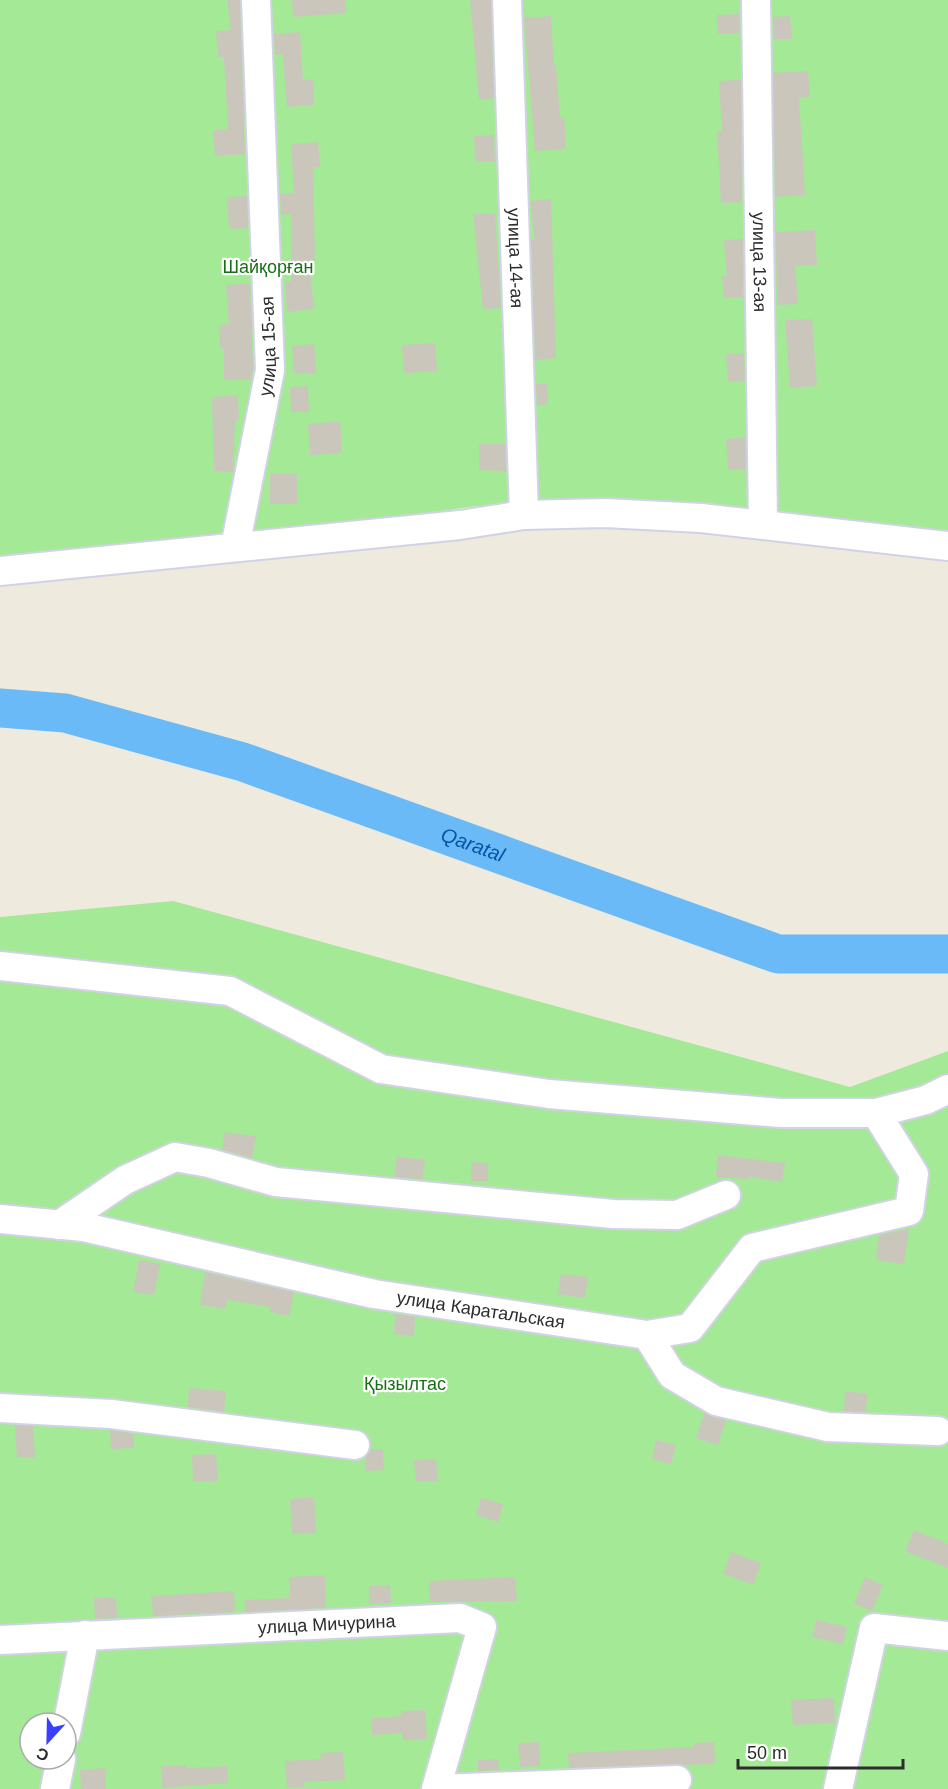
<svg xmlns="http://www.w3.org/2000/svg" width="948" height="1789" font-family="Arial,sans-serif">
  <style>
    .green { fill: #a4e996; fill-rule: evenodd }
    .lines { fill: none; stroke-linecap: round; stroke-linejoin: round }
    .river { stroke: #69baf7; stroke-width: 39 }
    .building { fill: #cac6bc }
    .minor-casing { stroke: #d2d2e5; stroke-width: 32 }
    .minor { stroke: #fff; stroke-width: 28 }
    .labels { text-anchor: middle; stroke-width: 4.5; stroke-linejoin: round; paint-order: stroke }
    .street-label { font-size: 18px; fill: #2c2c2c; stroke: #fff }
    .park-label { font-size: 18px; fill: #196f15; stroke: #fff }
    .water-label { font-size: 20px; font-style: italic; fill: #0455a7; stroke: #fff }
  </style>
  <rect width="100%" height="100%" fill="#eeeadd"/>
  <path class="green" d="M 0,0 L 948,0 L 948,558 L 639,505 L 477,506 L 0,573 Z
    M 173,901 L 850,1087 L 948,1051 L 948,1789 L 0,1789 L 0,917 ZM 30,1723 L 66,1723 L 66,1759 L 30,1759 Z"/>
  <g class="lines">
    <path class="river" id="s1" d="M 0,708 L 65,713 L 243,762 L 778,954 L 948,954"/>
  </g>
  <path class="building" d="M 227,0 L 240,0 L 245,154 L 215,156 L 213,130 L 228,129 L 224,57 L 218,57 L 216,31 L 231,30 Z
    M 292,0 L 345,0 L 346,13 L 293,17 Z
    M 470,0 L 491,0 L 494,98 L 479,100 Z
    M 739,14 L 740,33 L 718,34 L 717,15 Z
    M 551,16 L 554,65 L 556,65 L 560,117 L 564,117 L 566,149 L 535,151 L 524,18 Z
    M 790,16 L 792,39 L 773,39 L 773,17 Z
    M 300,32 L 303,80 L 313,79 L 314,105 L 287,107 L 283,54 L 275,55 L 274,34 Z
    M 808,71 L 810,97 L 799,98 L 805,195 L 775,197 L 773,73 Z
    M 741,80 L 742,202 L 721,203 L 717,131 L 722,131 L 719,81 Z
    M 494,135 L 495,162 L 475,162 L 474,136 Z
    M 318,142 L 320,167 L 313,167 L 315,260 L 309,260 L 314,309 L 287,312 L 285,281 L 292,281 L 291,214 L 281,215 L 280,194 L 294,193 L 291,144 Z
    M 247,196 L 248,228 L 229,229 L 227,197 Z
    M 551,199 L 556,358 L 535,360 L 531,240 L 535,240 L 530,201 Z
    M 495,213 L 501,308 L 483,309 L 473,214 Z
    M 815,230 L 817,265 L 795,266 L 798,304 L 777,305 L 776,232 Z
    M 743,239 L 743,297 L 724,298 L 722,276 L 727,276 L 724,240 Z
    M 250,283 L 253,369 L 251,380 L 224,380 L 224,348 L 220,349 L 219,325 L 229,324 L 226,285 Z
    M 812,319 L 817,386 L 790,388 L 785,320 Z
    M 435,343 L 437,371 L 404,373 L 402,345 Z
    M 314,344 L 316,373 L 294,374 L 292,346 Z
    M 744,353 L 745,381 L 728,382 L 726,354 Z
    M 547,383 L 548,404 L 537,405 L 536,384 Z
    M 308,386 L 309,412 L 291,412 L 290,387 Z
    M 238,395 L 239,419 L 235,420 L 233,472 L 214,471 L 212,397 Z
    M 340,421 L 342,453 L 310,455 L 308,424 Z
    M 745,437 L 746,469 L 728,470 L 726,439 Z
    M 479,444 L 505,444 L 506,471 L 479,470 Z
    M 270,474 L 297,474 L 297,504 L 270,504 Z
    M 225,1132 L 256,1136 L 252,1158 L 222,1150 Z
    M 718,1155 L 785,1163 L 782,1182 L 749,1177 L 748,1179 L 716,1177 Z
    M 397,1156 L 425,1160 L 422,1179 L 394,1177 Z
    M 471,1162 L 488,1163 L 488,1181 L 471,1181 Z
    M 909,1229 L 904,1264 L 876,1260 L 879,1235 Z
    M 139,1260 L 160,1264 L 154,1295 L 133,1292 Z
    M 205,1272 L 294,1292 L 289,1316 L 270,1312 L 271,1307 L 227,1300 L 225,1309 L 200,1305 Z
    M 561,1274 L 588,1277 L 585,1298 L 558,1294 Z
    M 395,1314 L 415,1317 L 414,1336 L 394,1334 Z
    M 189,1388 L 226,1391 L 224,1412 L 188,1407 Z
    M 846,1391 L 868,1394 L 865,1412 L 843,1411 Z
    M 704,1413 L 726,1420 L 718,1445 L 696,1438 Z
    M 15,1425 L 33,1426 L 35,1457 L 17,1458 Z
    M 110,1430 L 134,1434 L 134,1448 L 111,1449 Z
    M 656,1440 L 676,1445 L 671,1464 L 652,1459 Z
    M 371,1449 L 383,1449 L 384,1470 L 366,1471 L 365,1458 Z
    M 216,1454 L 218,1481 L 193,1482 L 192,1455 Z
    M 436,1459 L 438,1481 L 416,1482 L 414,1460 Z
    M 314,1497 L 316,1533 L 292,1534 L 290,1499 Z
    M 481,1498 L 503,1504 L 498,1522 L 476,1515 Z
    M 914,1530 L 948,1544 L 948,1568 L 905,1551 Z
    M 731,1552 L 761,1563 L 753,1585 L 723,1574 Z
    M 325,1575 L 326,1608 L 245,1612 L 245,1600 L 290,1598 L 289,1577 Z
    M 515,1577 L 517,1601 L 430,1602 L 429,1581 Z
    M 865,1577 L 883,1585 L 872,1611 L 854,1604 Z
    M 390,1585 L 391,1603 L 369,1604 L 369,1586 Z
    M 234,1591 L 235,1612 L 153,1616 L 151,1596 Z
    M 116,1597 L 117,1618 L 95,1619 L 94,1598 Z
    M 816,1620 L 847,1627 L 843,1644 L 812,1637 Z
    M 834,1698 L 835,1723 L 793,1725 L 791,1700 Z
    M 425,1710 L 427,1739 L 403,1740 L 402,1733 L 372,1735 L 371,1718 L 401,1716 L 401,1711 Z
    M 539,1742 L 540,1766 L 520,1767 L 518,1743 Z
    M 714,1742 L 715,1764 L 569,1768 L 568,1753 L 694,1747 L 694,1743 Z
    M 343,1752 L 345,1780 L 304,1782 L 305,1787 L 287,1788 L 285,1761 L 321,1759 L 320,1753 Z
    M 498,1759 L 499,1770 L 478,1771 L 478,1760 Z
    M 186,1765 L 186,1768 L 227,1766 L 228,1783 L 162,1788 L 161,1766 Z
    M 105,1768 L 106,1789 L 81,1789 L 80,1770 Z"/>
  <g class="lines">
    <g class="minor-casing">
      <g id="minor">
        <path id="s2" d="M 507,0 L 524,515"/>
        <path id="s3" d="M 756,0 L 763,524"/>
        <path id="s4" d="M 235,547 L 270,370 L 256,0"/>
        <path d="M 0,571 L 460,525 L 524,515 L 605,513 L 701,518 L 948,546"/>
        <path d="M 0,966 L 230,991 L 381,1069 L 549,1094 L 781,1113 L 876,1113 L 926,1100 L 948,1089"/>
        <path id="s5" d="M 0,1219 L 84,1227 L 374,1294 L 647,1335 L 672,1375 L 716,1401 L 828,1427 L 938,1431"/>
        <path d="M 59,1225 L 125,1180 L 175,1157 L 209,1163 L 276,1182 L 613,1214 L 677,1215 L 726,1195"/>
        <path d="M 647,1335 L 690,1328 L 752,1248 L 909,1211 L 914,1174 L 876,1113"/>
        <path d="M 0,1408 L 111,1414 L 355,1445"/>
        <path id="s6" d="M 0,1640 L 460,1618 L 482,1627 L 436,1789"/>
        <path d="M 66,1733 L 85,1635"/>
        <path d="M 55,1789 L 61,1759"/>
        <path d="M 439,1789 L 677,1780"/>
        <path d="M 838,1789 L 874,1628 L 948,1636"/>
      </g>
    </g>
    <use href="#minor" class="minor"/>
  </g>
  <g class="labels">
    <g class="street-label">
      <text dy="6" stroke="none"><textPath href="#s2" startOffset="258">улица 14-ая</textPath></text>
      <text dy="6" stroke="none"><textPath href="#s3" startOffset="262">улица 13-ая</textPath></text>
      <text dy="6" stroke="none"><textPath href="#s4" startOffset="204">улица 15-ая</textPath></text>
      <text dy="6" stroke="none"><textPath href="#s5" startOffset="490">улица Каратальская</textPath></text>
      <text dy="6" stroke="none"><textPath href="#s6" startOffset="327">улица Мичурина</textPath></text>
    </g>
    <g class="park-label">
      <text x="268" y="273">Шайқорған</text>
      <text x="405" y="1390">Қызылтас</text>
    </g>
    <g class="water-label">
      <text dy="7" stroke="none"><textPath href="#s1" startOffset="494">Qaratal</textPath></text>
    </g>
  </g>
  <g transform="translate(48 1741) rotate(202)"><circle r="28" fill="#ffffff" stroke="#ababab" stroke-width="1.5"/>
  <path d="M0-4.5L10 22L0 15L-10 22Z" fill="#393eff"/>
  <text y="-9" font-size="16" font-weight="bold" text-anchor="middle" fill="#2c2c2c">С</text>
  </g>
  <path d="M738 1759v9h165v-9" fill="none" stroke="#2c2c2c" stroke-width="3"/>
  <text x="747" y="1759" font-size="18" fill="#2c2c2c" stroke="#ffffff" stroke-width="4.5" paint-order="stroke">50 m</text>
</svg>
